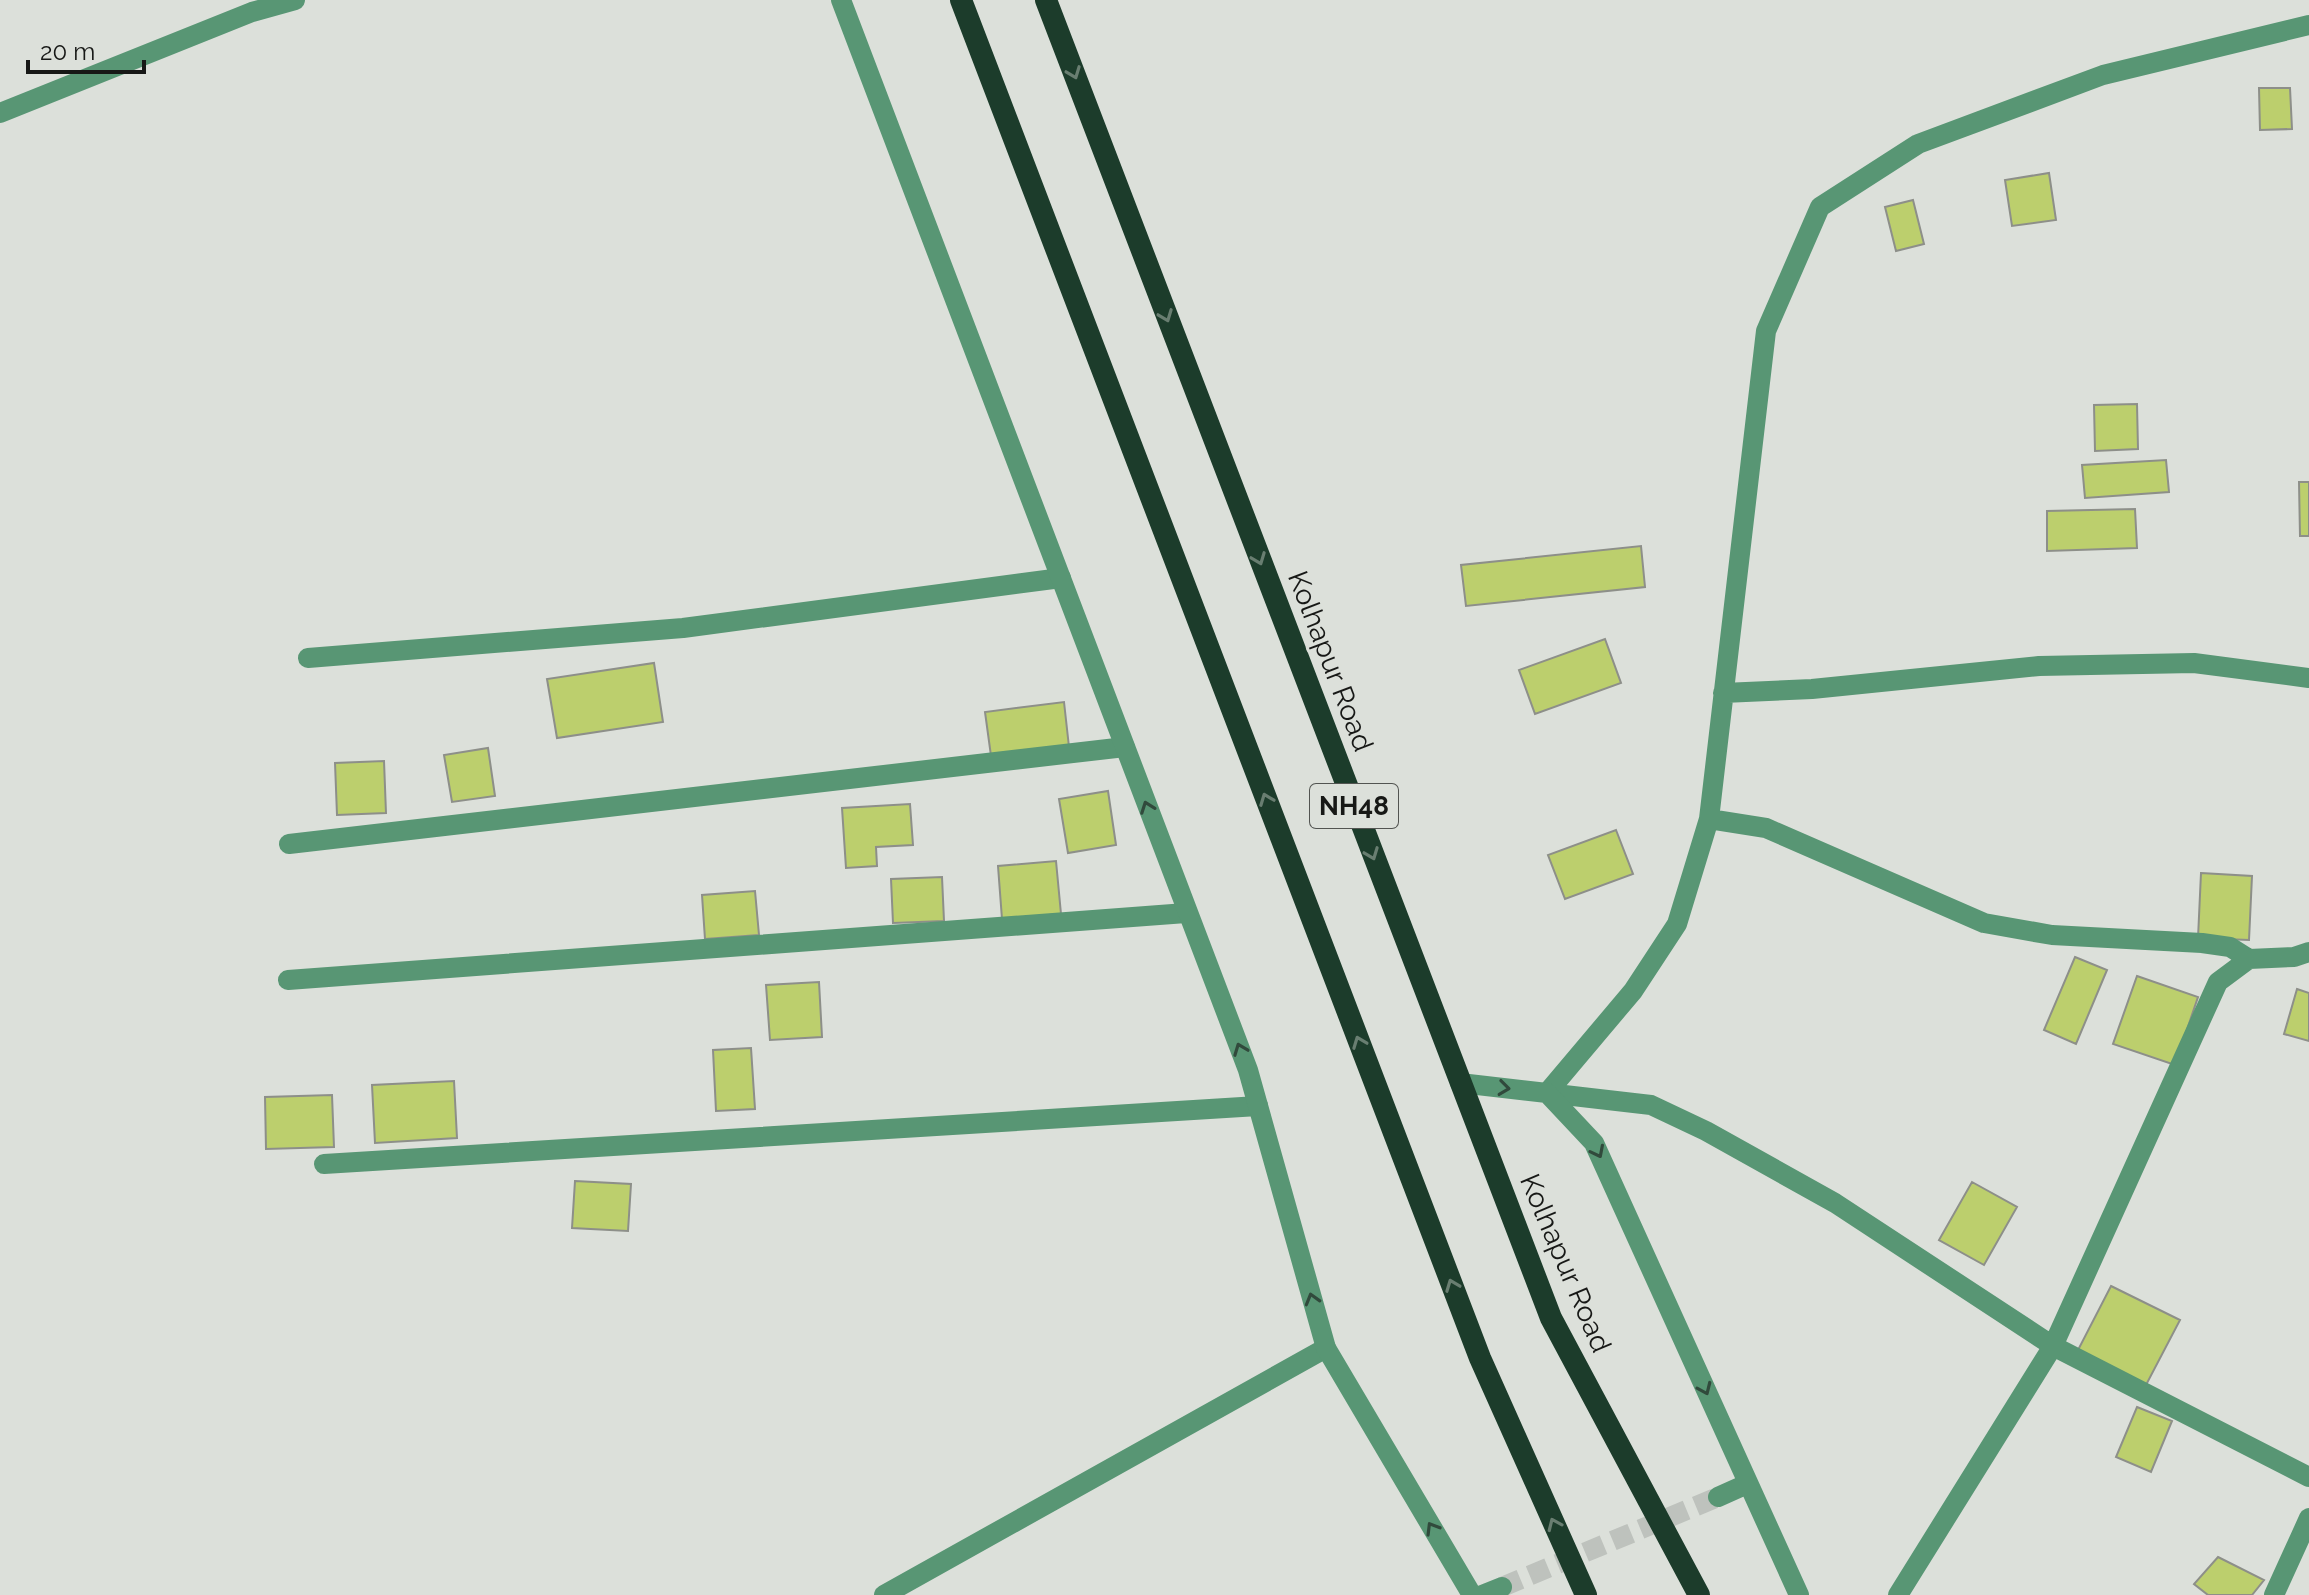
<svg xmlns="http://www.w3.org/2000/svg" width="2309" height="1595" font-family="Raleway,sans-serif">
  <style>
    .building { fill: #bccf6d; stroke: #8d8f89; stroke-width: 2 }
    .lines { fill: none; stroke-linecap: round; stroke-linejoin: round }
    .tertiary-tunnel { stroke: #bec2bd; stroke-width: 20; stroke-dasharray: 20 10; stroke-linecap: butt }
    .minor { stroke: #589674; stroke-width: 20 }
    .tertiary { stroke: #589674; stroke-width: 20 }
    .trunk { stroke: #1c3c2b; stroke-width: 22 }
    .oneway { stroke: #697e71 }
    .oneway2 { stroke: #314a3c }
    .labels { text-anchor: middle; stroke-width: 6; stroke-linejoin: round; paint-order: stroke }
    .shield { fill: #dce0da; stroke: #525451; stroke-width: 2 }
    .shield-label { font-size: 26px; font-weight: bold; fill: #171816 }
    .street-label { font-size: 28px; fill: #171816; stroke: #dce0da }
  </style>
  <rect width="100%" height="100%" fill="#dce0da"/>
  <path class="building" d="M 2259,88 L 2290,88 L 2292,129 L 2260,130 Z
    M 2049,173 L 2056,220 L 2012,226 L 2005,180 Z
    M 1913,200 L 1924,244 L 1896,251 L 1885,207 Z
    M 2137,404 L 2138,449 L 2095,451 L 2094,405 Z
    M 2166,460 L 2169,492 L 2085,498 L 2082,465 Z
    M 2299,482 L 2309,482 L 2309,536 L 2300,536 Z
    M 2135,509 L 2137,548 L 2047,551 L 2047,511 Z
    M 1641,546 L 1645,587 L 1466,606 L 1461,565 Z
    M 1605,639 L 1621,683 L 1535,714 L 1519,670 Z
    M 654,663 L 663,722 L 557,738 L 547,679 Z
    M 1064,702 L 1069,747 L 991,756 L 985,712 Z
    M 488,748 L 495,796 L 452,802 L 444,755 Z
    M 384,761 L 386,813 L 337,815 L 335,763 Z
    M 1108,791 L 1116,845 L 1068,853 L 1059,799 Z
    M 910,804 L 913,845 L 876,847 L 877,866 L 846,868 L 842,808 Z
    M 1616,830 L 1633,874 L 1565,899 L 1548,855 Z
    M 1056,861 L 1061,914 L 1002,919 L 998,866 Z
    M 2201,873 L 2252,876 L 2249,940 L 2198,938 Z
    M 942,877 L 944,921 L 893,923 L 891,879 Z
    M 755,891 L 759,935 L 705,939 L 702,895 Z
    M 2075,957 L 2107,970 L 2076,1044 L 2044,1030 Z
    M 2137,976 L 2198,997 L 2175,1065 L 2113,1044 Z
    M 819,982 L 822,1037 L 770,1040 L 766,985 Z
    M 2297,989 L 2309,993 L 2309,1041 L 2284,1034 Z
    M 751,1048 L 755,1109 L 716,1111 L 713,1050 Z
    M 454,1081 L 457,1138 L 375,1143 L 372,1085 Z
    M 332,1095 L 334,1147 L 266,1149 L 265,1097 Z
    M 575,1181 L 631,1184 L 628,1231 L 572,1228 Z
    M 1972,1182 L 2017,1207 L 1984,1265 L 1939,1240 Z
    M 2111,1286 L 2180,1320 L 2146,1385 L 2078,1350 Z
    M 2137,1407 L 2172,1421 L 2151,1472 L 2116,1457 Z
    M 2218,1557 L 2264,1580 L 2252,1595 L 2208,1595 L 2194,1584 Z"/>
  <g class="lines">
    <path class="tertiary-tunnel" d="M 1502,1587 L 1718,1497"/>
    <path class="minor" d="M 0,113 L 252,12 L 295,0
      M 308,658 L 683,628 L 1061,578
      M 1723,693 L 1812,689 L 2039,666 L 2194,663 L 2309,678
      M 1709,819 L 1766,828 L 1984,923 L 2052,935 L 2202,943 L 2230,947 L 2249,959
      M 289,844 L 1125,747
      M 288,980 L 1186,913
      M 1547,1093 L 1633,991 L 1677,924 L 1709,819 L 1766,331 L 1820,207 L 1918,144 L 2103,75 L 2309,25
      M 1547,1093 L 1651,1105 L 1706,1131 L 1835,1203 L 2053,1346 L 2309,1477
      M 324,1164 L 1258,1106
      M 884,1595 L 1326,1348
      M 1898,1595 L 2053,1346 L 2218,982 L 2249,959 L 2294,957 L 2309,952
      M 2274,1595 L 2309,1518"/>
    <path class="tertiary" d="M 841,0 L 1248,1070 L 1326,1348 L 1472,1595
      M 1460,1083 L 1547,1093 L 1594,1143 L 1799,1595
      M 1718,1497 L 1747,1484
      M 1482,1595 L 1502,1587"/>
    <path class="trunk" d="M 961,0 L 1480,1358 L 1586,1595
      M 1046,0 L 1551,1318 L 1699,1595"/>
  </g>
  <defs><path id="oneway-chevron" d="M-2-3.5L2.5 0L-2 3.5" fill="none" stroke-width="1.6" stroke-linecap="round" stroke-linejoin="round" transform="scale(2)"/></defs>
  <g class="oneway">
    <use href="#oneway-chevron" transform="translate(1074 73) rotate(69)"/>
    <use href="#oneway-chevron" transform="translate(1166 316) rotate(69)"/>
    <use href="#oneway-chevron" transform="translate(1259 559) rotate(69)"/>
    <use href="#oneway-chevron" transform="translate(1266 799) rotate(-111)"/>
    <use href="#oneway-chevron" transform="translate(1372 854) rotate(69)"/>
    <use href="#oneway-chevron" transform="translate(1359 1042) rotate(-111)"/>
    <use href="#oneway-chevron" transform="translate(1452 1285) rotate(-111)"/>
    <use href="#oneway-chevron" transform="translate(1554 1524) rotate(-114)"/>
  </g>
  <g class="oneway2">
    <use href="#oneway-chevron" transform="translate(1147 807) rotate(-110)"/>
    <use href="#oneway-chevron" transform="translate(1240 1049) rotate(-111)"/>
    <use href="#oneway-chevron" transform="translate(1504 1088) rotate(7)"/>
    <use href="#oneway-chevron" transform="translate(1598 1152) rotate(63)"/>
    <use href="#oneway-chevron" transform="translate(1312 1299) rotate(-106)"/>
    <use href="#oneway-chevron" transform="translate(1705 1389) rotate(66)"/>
    <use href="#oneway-chevron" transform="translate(1432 1528) rotate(-121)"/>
  </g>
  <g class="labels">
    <rect class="shield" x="1310" y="784" width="88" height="44" rx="6"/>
    <g class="shield-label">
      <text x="1354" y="815">NH48</text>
    </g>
    <g class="street-label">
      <text transform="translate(1331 661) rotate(69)" y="10">Kolhapur Road</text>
      <text transform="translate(1566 1263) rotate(67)" y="10">Kolhapur Road</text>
    </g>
  </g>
  <path d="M28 60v12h116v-12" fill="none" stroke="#171816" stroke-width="4"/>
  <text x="40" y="60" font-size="24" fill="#171816" stroke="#dce0da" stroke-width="6" paint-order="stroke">20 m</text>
</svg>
